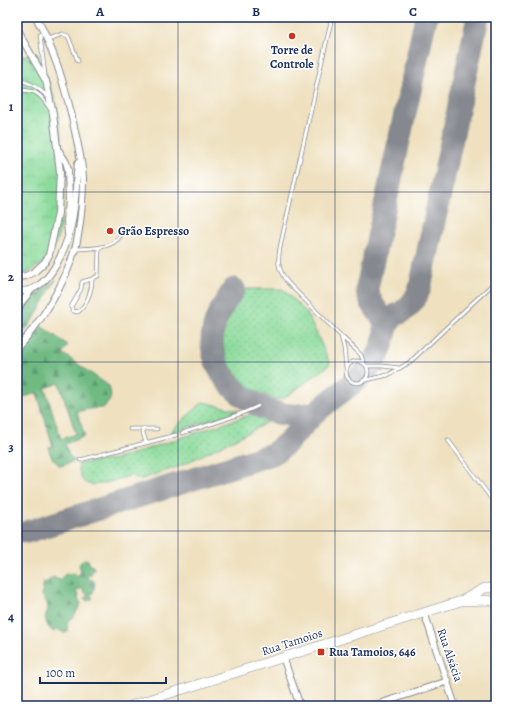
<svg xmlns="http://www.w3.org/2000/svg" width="513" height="723" font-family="Alegreya,serif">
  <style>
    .grass { fill: url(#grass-dots); stroke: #52847c }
    .forest { fill: url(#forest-firs); stroke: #457470; fill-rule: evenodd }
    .park { fill: url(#park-crowns); stroke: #52847c }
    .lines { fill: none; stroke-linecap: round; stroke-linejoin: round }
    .taxiway { stroke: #85888f; stroke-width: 23 }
    .lane-casing { stroke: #85888f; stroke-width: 4.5 }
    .street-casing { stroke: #85888f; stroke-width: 8 }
    .secondary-casing { stroke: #85888f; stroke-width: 10 }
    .lane { stroke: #fff; stroke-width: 3 }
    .street { stroke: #fff; stroke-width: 6 }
    .secondary { stroke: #fff; stroke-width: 9 }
    .grid { fill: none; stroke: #1b2f5e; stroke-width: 1; stroke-opacity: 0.55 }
    .poi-dot { fill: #c8321e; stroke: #fff; stroke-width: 1.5 }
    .labels { text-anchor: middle; stroke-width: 3; stroke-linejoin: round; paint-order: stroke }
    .poi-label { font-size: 12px; font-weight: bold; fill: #1b2f5e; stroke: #fff; text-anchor: start }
    .street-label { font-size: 12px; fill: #1b2f5e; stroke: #fff }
    .neatline { fill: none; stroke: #1b2f5e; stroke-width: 1.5 }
    .grid-label { font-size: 13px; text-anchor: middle; font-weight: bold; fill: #1b2f5e }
  </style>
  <defs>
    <pattern id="grass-dots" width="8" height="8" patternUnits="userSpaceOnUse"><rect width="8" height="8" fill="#8ada9a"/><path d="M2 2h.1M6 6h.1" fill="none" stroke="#76bb87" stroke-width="1.8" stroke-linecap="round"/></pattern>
    <pattern id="forest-firs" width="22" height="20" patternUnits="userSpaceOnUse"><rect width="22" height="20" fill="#6fba82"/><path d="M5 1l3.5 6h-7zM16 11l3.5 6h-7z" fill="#5a986e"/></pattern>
    <pattern id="park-crowns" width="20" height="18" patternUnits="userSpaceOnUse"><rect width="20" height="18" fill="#8ada9a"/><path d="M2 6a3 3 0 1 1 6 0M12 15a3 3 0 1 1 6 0" fill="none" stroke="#76bb87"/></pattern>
  </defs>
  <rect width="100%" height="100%" fill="#fff"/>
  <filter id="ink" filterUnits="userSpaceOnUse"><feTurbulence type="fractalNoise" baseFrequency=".025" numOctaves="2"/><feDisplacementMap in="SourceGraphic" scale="8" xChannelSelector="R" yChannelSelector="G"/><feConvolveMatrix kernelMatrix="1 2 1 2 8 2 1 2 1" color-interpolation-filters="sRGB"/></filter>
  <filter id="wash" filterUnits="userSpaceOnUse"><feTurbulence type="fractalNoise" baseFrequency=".012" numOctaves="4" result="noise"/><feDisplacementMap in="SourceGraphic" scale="16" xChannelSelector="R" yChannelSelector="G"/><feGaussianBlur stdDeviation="0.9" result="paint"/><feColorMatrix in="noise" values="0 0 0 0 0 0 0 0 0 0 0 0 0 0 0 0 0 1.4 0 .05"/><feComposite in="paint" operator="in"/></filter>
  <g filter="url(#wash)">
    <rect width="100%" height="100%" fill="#efe1c0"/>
    <path class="grass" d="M 246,289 L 283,289 L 306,312 L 316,332 L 330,363 L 327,367 L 283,399 C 275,400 264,395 257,391 C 246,386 239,378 232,368 C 214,340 225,313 246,289 Z
      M 203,402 L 238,410 L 238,411 L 170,433 L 170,432 Z
      M 253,414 L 267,418 L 270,420 L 257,428 L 180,466 L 142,479 L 137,479 L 132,475 C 123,478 91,490 84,482 C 80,478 79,469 78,464 L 117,459 Z"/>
    <path class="forest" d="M 56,279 L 34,319 L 19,338 L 17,337 L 17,331 L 25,304 Z
      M 41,326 L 68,345 L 62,353 L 109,386 C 112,397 112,400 103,408 L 88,409 L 77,412 L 85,436 L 65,444 L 69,455 L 75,461 L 60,466 C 54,460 49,456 49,447 L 53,446 L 37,393 L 17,399 L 17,353 ZM 59,383 L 76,434 L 61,439 L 45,388 Z
      M 85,559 L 88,560 L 90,565 L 93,566 L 94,569 L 93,571 L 91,572 L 91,575 L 89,574 L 88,575 L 89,583 L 91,583 L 90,579 L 93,580 L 95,583 L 93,593 L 89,594 L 92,596 L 92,599 L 87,601 L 85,598 L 88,595 L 83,591 L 83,588 L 77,590 L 76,592 L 79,595 L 78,598 L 81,604 L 73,618 L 68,620 L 67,632 L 64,633 L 58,629 L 54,632 C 46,628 43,617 48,610 L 47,603 L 42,595 L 43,590 L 42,586 L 45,585 L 43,584 L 43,583 L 47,582 L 53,577 L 59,580 L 65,574 L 73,573 L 77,575 L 79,575 L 81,571 L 79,564 Z"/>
    <path class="park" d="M 17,54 L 21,56 L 38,54 C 44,68 49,81 53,94 C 65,139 70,212 52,254 L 49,259 L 17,280 Z"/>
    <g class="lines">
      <path class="taxiway" d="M 234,289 C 224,304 213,320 212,339 C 211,380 253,412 291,415 C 299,416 307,414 315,413
        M 385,335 C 385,332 385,328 385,325 C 381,312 367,302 367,288 L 426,17
        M 27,532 L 272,454 C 289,445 301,426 315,413 C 336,394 364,380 378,355 C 385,344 384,328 392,318 C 395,315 399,314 402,312 C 412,305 416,298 420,288 L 478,17"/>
    </g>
  </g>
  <g filter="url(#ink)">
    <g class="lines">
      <g class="lane-casing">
        <path id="lane" d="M 332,17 L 282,238 C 278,257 275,267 288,283 L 341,336 L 356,350 L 361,355 L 364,363
          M 40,35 L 45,75
          M 48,39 L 63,34 L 68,36 L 78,61
          M 17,80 C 31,82 38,88 48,97
          M 17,90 C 36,90 40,93 50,109
          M 75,249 C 93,248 117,250 124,229
          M 92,279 L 82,282 L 81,289 L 71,307 L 73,311 L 78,312 C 87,305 92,290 92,279 L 98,276 L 99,249
          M 341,336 L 344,348 L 346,368
          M346 372a11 11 0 1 1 22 0a11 11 0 1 1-22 0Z
          M 366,366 L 382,366 L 400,368
          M 362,381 L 388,375 L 410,362 L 496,281
          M 130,429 L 157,429
          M 142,429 L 146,443
          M 182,433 C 208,425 234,418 258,406
          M 448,440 L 496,505
          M 80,460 L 176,435"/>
      </g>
      <g class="street-casing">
        <path id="street" d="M 17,30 L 46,81 L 53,114 L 60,172 L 58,213 L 49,255 L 45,262 L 34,272 L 26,276 L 17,277
          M 59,151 L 66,162 L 68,169 L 69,201 L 67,221 L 68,234
          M 17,291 C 22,291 28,291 32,289 C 55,280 70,238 73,215 C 76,198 76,180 78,163
          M 17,314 L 21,303 L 32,289
          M 17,348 C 42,321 65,284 75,249 C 80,231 83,199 83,179 C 82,158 76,138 72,117 C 63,80 54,50 36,17
          M 424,612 L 455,706
          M 283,657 L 300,706
          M 373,706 L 448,681"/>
      </g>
      <g class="secondary-casing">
        <path id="secondary" d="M 463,600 L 485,588 L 496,588
          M 130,706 L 461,601 L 488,600 L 496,602"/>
      </g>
      <use href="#lane" class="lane"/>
      <use href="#street" class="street"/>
      <use href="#secondary" class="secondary"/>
    </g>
  </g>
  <path class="grid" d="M 178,17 L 178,706M 335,17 L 335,706M 17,192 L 496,192M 17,362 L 496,362M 17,531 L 496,531"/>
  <g class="poi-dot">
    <circle cx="292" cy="36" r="4"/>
    <circle cx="110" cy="231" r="4"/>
    <rect x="317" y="648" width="8" height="8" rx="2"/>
  </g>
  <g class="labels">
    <g class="poi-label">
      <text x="292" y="54" text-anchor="middle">Torre de<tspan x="292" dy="14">Controle</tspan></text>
      <text x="118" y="235">Grão Espresso</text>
      <text x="329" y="656">Rua Tamoios, 646</text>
    </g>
    <g class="street-label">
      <text transform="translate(292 642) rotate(-18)" y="4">Rua Tamoios</text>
      <text transform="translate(450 655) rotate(71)" y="4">Rua Alsácia</text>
    </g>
  </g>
  <rect width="513" height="723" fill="none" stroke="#fff" stroke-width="44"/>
  <path d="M40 677v6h126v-6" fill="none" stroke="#1b2f5e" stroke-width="2"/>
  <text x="46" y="677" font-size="12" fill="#1b2f5e" stroke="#ffffff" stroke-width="3" paint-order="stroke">100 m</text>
  <rect x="22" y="22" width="469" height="679" class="neatline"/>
  <g class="grid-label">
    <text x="100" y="16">A</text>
    <text x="256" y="16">B</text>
    <text x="413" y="16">C</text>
    <text x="11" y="111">1</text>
    <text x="11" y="281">2</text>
    <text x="11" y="451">3</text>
    <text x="11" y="621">4</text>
  </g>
</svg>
